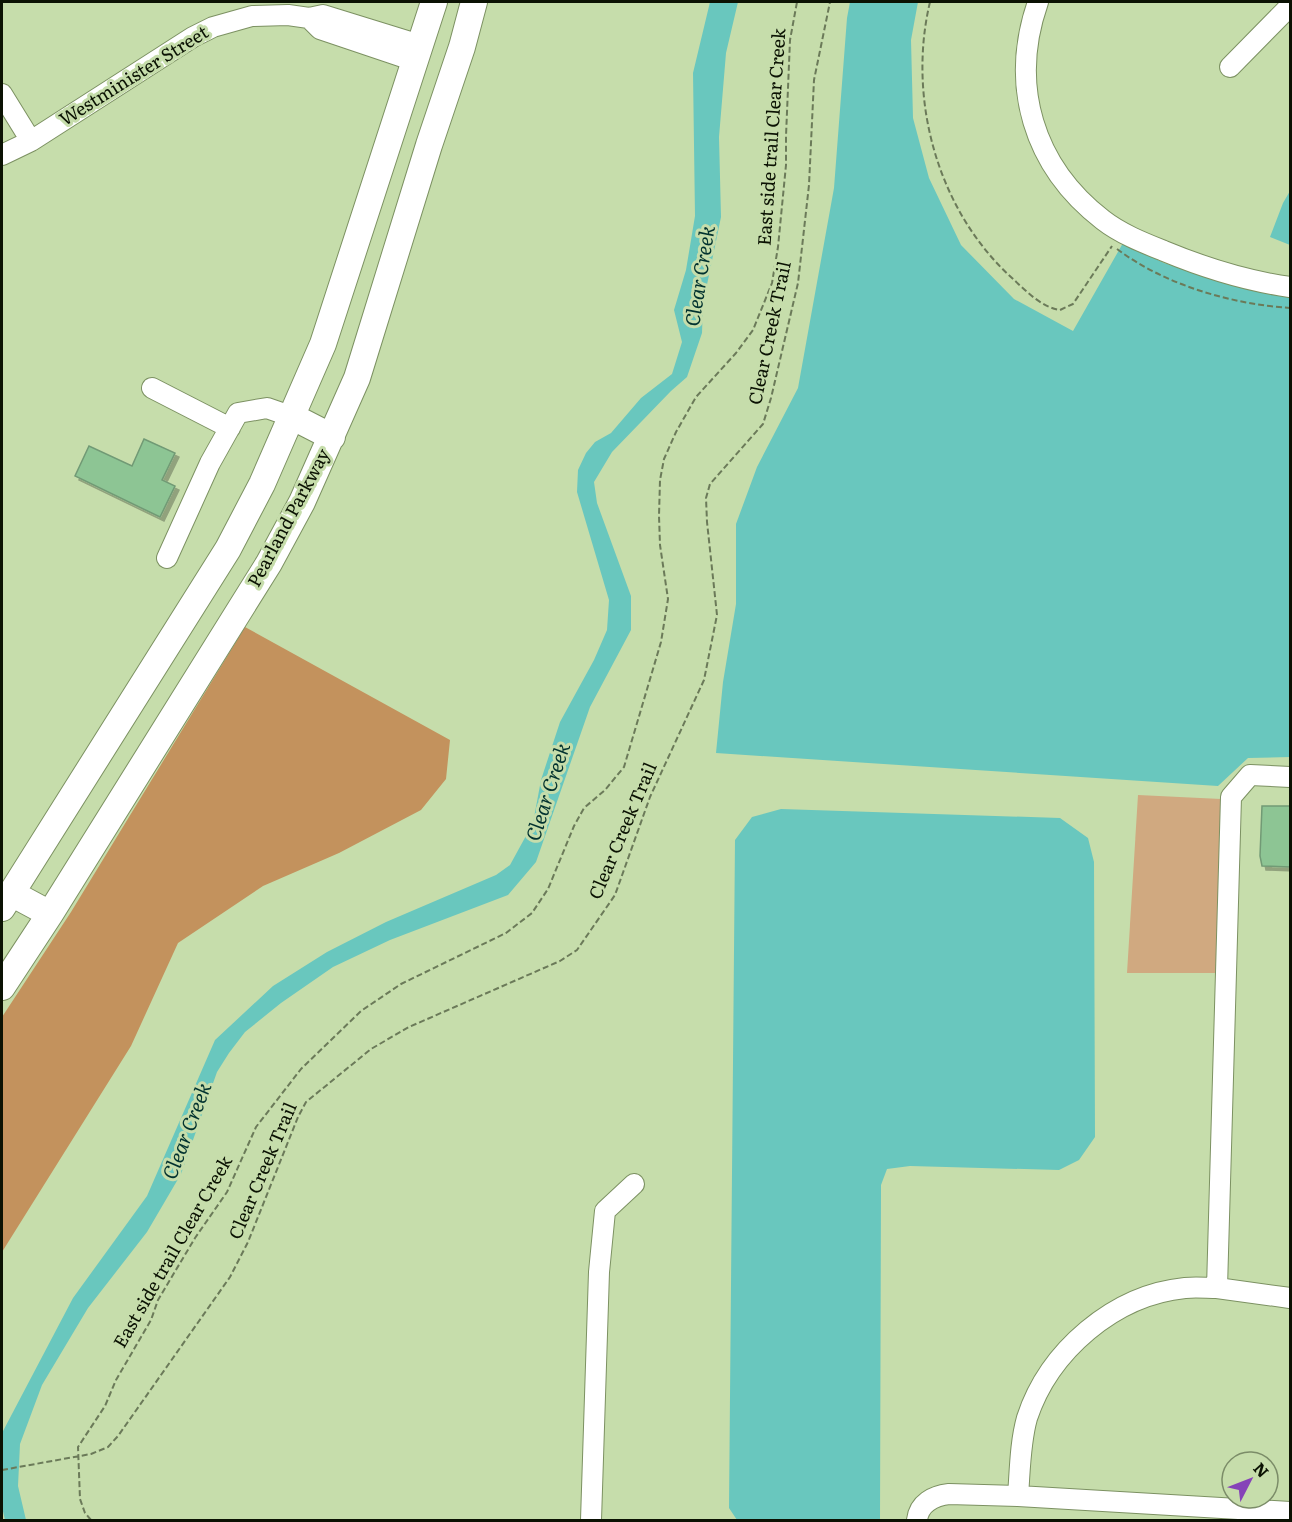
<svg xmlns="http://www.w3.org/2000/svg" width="1292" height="1522" font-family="Literata,serif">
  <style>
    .green { fill: #d0a980 }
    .forest { fill: #c3925d }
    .water { fill: #69c7be }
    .building { fill: #8dc594; stroke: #719a75; stroke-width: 1.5; filter: url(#shadow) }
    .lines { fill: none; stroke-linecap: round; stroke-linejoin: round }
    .minor-casing { stroke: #7c9162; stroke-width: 22 }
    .major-casing { stroke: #7c9162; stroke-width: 28 }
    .path { stroke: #6b7a59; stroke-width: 2; stroke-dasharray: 6 3; stroke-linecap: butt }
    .minor { stroke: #fff; stroke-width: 20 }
    .major { stroke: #fff; stroke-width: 26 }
    .labels { text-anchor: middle; stroke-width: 6; stroke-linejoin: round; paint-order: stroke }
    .street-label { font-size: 18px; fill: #0b1203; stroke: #c6ddab }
    .water-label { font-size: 20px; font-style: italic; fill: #02322f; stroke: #c6ddab }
  </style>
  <defs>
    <filter id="shadow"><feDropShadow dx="4" dy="4" stdDeviation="0" flood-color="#0004"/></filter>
  </defs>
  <rect width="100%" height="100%" fill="#c6ddab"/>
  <path class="green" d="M 1138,795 L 1221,799 L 1218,973 L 1127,973 Z"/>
  <path class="forest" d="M 245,627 L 450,740 L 446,779 L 421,810 L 339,853 L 263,886 L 178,943 L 131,1046 L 2,1252 L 2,1017 L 71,912 Z"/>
  <path class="water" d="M 710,2 L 738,2 L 726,53 L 719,137 L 721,217 L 703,304 L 702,333 L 687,377 L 671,391 L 612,452 L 594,482 L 597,503 L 631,596 L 631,630 L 590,707 L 536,862 L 508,895 L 390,940 L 333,967 L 281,1003 L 245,1032 L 229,1053 L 217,1072 L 181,1174 L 147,1232 L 88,1308 L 42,1385 L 20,1444 L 18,1486 L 26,1520 L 5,1520 L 2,1507 L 2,1433 L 73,1298 L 147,1196 L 215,1040 L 273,986 L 327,952 L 386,922 L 496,875 L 510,865 L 533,823 L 541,780 L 560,722 L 594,660 L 607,630 L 609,600 L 577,492 L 578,470 L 586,453 L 595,442 L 611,433 L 641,398 L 672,374 L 682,342 L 674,310 L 686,270 L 695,216 L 693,73 Z
    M 850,2 L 918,2 L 911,40 L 913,118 L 929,178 L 961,245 L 1014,299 L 1073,331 L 1123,243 L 1164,263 L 1236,286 L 1290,295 L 1290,757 L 1248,758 L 1218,786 L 716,753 L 723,682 L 736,604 L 736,524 L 757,467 L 798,388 L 834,188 L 847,18 Z
    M 1290,191 L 1290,245 L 1270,237 L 1283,203 Z
    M 781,809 L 1060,818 L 1088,838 L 1094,862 L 1095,1137 L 1079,1160 L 1059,1170 L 910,1166 L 887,1169 L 881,1185 L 880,1520 L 737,1520 L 729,1508 L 735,840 L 752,817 Z"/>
  <path class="building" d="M 144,439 L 175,453 L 162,480 L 175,486 L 160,517 L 75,476 L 89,446 L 132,466 Z
    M 1262,806 L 1290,806 L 1290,867 L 1262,866 L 1260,856 Z"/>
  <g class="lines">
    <g class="minor-casing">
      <path id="minor" d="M 1038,2 C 1009,85 1033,166 1103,220 C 1121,234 1144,243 1164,251 C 1205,268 1247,281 1290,287
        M 309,18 L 320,29 L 415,61
        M 1230,67 L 1290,6
        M 2,94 L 31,141
        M 2,155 L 31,141 L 193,37 L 213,27 L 252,16 L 288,15 L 309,18 L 323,15 L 420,45
        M 152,388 L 230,428
        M 167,558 L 210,463 L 238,413 L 267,408 L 293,417
        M 1290,777 L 1250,775 L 1231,797 L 1217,1288 L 1290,1298
        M 1217,1288 C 1207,1288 1195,1287 1185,1288 C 1114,1295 1049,1351 1027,1418 C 1020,1443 1020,1470 1018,1496 L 1290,1512
        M 591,1520 L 599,1272 L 605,1211 L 634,1184
        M 917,1520 C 919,1503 933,1496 949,1494 L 1018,1496"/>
    </g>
    <g class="major-casing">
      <path id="major" d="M 293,417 L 332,437
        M 11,893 L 50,914
        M 2,908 L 228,549 L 262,484 L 323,344 L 434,2
        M 2,987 L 50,914 L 269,563 L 302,502 L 357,378 L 429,145 L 462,47 L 474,2"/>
    </g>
    <path class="path" d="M 930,2 C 907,98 937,210 1012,278 C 1026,291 1041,307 1060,310 L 1073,304 L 1112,246
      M 1117,249 C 1165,285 1231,304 1290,308
      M 2,1470 L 91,1454 L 108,1447 L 118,1436 L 230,1277 L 248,1242 L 298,1117 L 306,1102 L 371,1049 L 409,1027 L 560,961 L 577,950 L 615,895 L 650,797 L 704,680 L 717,615 L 707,522 L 706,498 L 710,484 L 763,424 L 771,398 L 798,283 L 809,185 L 814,80 L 830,2
      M 91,1520 L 85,1513 L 80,1499 L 78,1447 L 105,1406 L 116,1380 L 151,1320 L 158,1300 L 195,1238 L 227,1192 L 256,1127 L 301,1069 L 361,1011 L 401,984 L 506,933 L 532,913 L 548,889 L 574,826 L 584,808 L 605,790 L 624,767 L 661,642 L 668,599 L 660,545 L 659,516 L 660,480 L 664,459 L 676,432 L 696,397 L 736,353 L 753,330 L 772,283 L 778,247 L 786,165 L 786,136 L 790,40 L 797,2"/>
    <use href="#minor" class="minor"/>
    <use href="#major" class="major"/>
  </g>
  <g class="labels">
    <g class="street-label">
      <text transform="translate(134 76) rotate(-32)" y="6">Westminister Street</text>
      <text transform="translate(772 137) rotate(-86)" y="6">East side trail Clear Creek</text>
      <text transform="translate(770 333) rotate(-78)" y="6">Clear Creek Trail</text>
      <text transform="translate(289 518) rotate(-62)" y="6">Pearland Parkway</text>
      <text transform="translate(623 831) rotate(-67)" y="6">Clear Creek Trail</text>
      <text transform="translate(263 1171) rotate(-67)" y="6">Clear Creek Trail</text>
      <text transform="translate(173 1252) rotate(-60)" y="6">East side trail Clear Creek</text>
    </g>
    <g class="water-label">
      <text transform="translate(700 276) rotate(-81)" y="7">Clear Creek</text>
      <text transform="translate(548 792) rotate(-72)" y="7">Clear Creek</text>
      <text transform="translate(187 1131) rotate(-69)" y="7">Clear Creek</text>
    </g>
  </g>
  <rect width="1292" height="1522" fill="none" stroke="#0b1203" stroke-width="6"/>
  <g transform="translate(1250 1480) rotate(48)"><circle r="28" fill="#c6ddab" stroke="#7b8c68" stroke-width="1.5"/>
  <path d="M0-4.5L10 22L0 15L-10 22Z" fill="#8643b8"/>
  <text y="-9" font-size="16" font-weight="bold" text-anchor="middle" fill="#0b1203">N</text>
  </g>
</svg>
